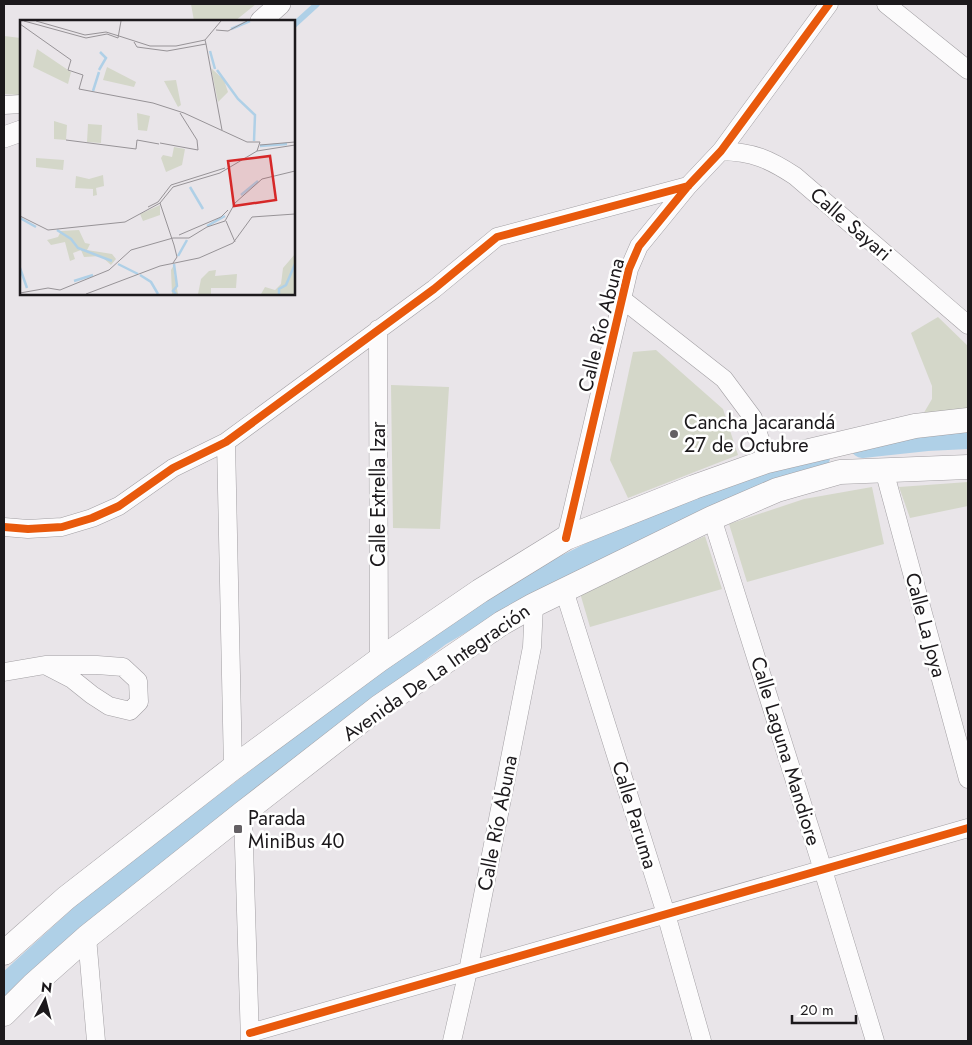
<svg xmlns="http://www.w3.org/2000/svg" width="972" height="1045" font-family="Jost,sans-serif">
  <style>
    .green { fill: #d4d7c9 }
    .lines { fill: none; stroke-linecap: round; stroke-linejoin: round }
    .stream { stroke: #afd0e7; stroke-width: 6 }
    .canal { stroke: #afd0e7; stroke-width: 22 }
    .minor-casing { stroke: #a29fa3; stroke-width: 19 }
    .tertiary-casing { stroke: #a29fa3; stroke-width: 22 }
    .secondary-casing { stroke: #a29fa3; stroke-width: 25 }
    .minor { stroke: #fcfbfc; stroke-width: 18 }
    .tertiary { stroke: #fcfbfc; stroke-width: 21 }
    .secondary { stroke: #fcfbfc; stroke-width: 24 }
    .cycleway-casing { stroke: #fff; stroke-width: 11 }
    .cycleway { stroke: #e8590c; stroke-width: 8 }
    .poi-dot { fill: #646064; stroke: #fff; stroke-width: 2 }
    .labels { text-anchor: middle; stroke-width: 5; stroke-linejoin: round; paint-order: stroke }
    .street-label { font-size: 20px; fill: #1c191c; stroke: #fff }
    .poi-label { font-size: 20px; fill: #1c191c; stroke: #fff; text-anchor: start }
    .inset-river { fill: none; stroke: #afd0e7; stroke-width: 2.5 }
    .inset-road { fill: none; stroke: #979397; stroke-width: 1 }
    .view { fill: #d62828; fill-opacity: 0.15; stroke: #d62828; stroke-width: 2.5 }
    .inset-edge { fill: none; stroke: #1c191c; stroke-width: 2.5 }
  </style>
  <rect width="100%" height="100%" fill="#e9e5e9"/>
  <path class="green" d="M 191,4 L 256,4 L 235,21 L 194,21 Z
    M 4,36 L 21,38 L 21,95 L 4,94 Z
    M 938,317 L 968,346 L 968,408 L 922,416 L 932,399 L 932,386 L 911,333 Z
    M 656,350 L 723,409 L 738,455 L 628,498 L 610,460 L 633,352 Z
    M 391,385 L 449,387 L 440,529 L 393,528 Z
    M 968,482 L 968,506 L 910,518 L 899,487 Z
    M 872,487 L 884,544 L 747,582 L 729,524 L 804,499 Z
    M 705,536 L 722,589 L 590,627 L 580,593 Z"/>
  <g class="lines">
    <path class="stream" d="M 294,25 L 317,4"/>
    <path class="canal" d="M 862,447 L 927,440 L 968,438
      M 4,986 L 95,903 L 290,754 L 342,709 L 440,635 L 513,592 L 703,497 L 819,458"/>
    <g class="minor-casing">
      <path id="minor" d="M 886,4 L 968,70
        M 4,105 L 21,104
        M 721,151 C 753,152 769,159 795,176 L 968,325
        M 622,299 L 724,379 L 753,418 L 767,461
        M 378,329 L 379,660
        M 226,442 L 233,768
        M 884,470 L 968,779
        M 712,518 L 823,870 L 875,1041
        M 4,527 L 28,529 L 62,527 L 92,518 L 119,506 L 173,468 L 226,442 L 434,289 L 497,237 L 688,186
        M 566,538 L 629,269 L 639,246 L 688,186 L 721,151 L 829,4
        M 564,590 L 666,914 L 702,1041
        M 4,672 L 45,665 L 97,665 L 123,667 L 138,681 L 139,702 L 130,711 L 109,706 L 92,695 L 72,679 L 45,665
        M 243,813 L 250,1041
        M 87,937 L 96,1041
        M 250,1033 L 968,828
        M 452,1041 L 468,971 L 532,647 L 534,605"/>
    </g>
    <g class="tertiary-casing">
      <path id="tertiary" d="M 261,21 L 280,4
        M 4,137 L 21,131"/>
    </g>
    <g class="secondary-casing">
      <path id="secondary" d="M 4,953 L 66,898 L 233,768 L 379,660 L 480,591 L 566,538 L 694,487 L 767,461 L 915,426 L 968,420
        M 4,1014 L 33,985 L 87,937 L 243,813 L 379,707 L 502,623 L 534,605 L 712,518 L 777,490 L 840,472 L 968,467"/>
    </g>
    <use href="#minor" class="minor"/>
    <use href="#tertiary" class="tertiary"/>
    <use href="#secondary" class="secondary"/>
    <g class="cycleway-casing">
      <path id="cycleway" d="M 4,527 L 28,529 L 62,527 L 92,518 L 119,506 L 173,468 L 226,442 L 434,289 L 497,237 L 688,186
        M 566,538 L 629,269 L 639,246 L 688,186 L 721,151 L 829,4
        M 250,1033 L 968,828"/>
    </g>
    <use href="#cycleway" class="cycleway"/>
  </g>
  <g class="poi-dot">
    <circle cx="674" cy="434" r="5"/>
    <rect x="233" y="824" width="10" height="10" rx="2.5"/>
  </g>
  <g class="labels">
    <g class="street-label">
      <text transform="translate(851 224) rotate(41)" y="7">Calle Sayari</text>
      <text transform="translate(601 325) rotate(-76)" y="7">Calle Río Abuna</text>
      <text transform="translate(378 494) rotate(-90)" y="7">Calle Extrella Izar</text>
      <text transform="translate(926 625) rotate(75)" y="7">Calle La Joya</text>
      <text transform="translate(436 672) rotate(-35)" y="7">Avenida De La Integración</text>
      <text transform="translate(786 751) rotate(73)" y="7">Calle Laguna Mandiore</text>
      <text transform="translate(635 815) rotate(73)" y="7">Calle Paruma</text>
      <text transform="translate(497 823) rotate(-79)" y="7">Calle Río Abuna</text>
    </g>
    <g class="poi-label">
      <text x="684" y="429">Cancha Jacarandá<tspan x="684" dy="23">27 de Octubre</tspan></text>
      <text x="248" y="825">Parada<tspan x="248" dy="23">MiniBus 40</tspan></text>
    </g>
  </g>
  <g transform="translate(20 20)">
    <rect width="275" height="275" fill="#e9e5e9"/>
    <path d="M 17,29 L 51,52 L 48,64 L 13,47 ZM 87,47 L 116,62 L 114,67 L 83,60 ZM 191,48 L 204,60 L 208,72 L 198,82 ZM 156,60 L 161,85 L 158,87 L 144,61 ZM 117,93 L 130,96 L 127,111 L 118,110 ZM 34,101 L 47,105 L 46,120 L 34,119 ZM 68,104 L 82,105 L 81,123 L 67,122 ZM 154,127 L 165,129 L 162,145 L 146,152 L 141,138 L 143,135 L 152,137 ZM 16,138 L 44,140 L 43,150 L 16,147 ZM 83,155 L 84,166 L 76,168 L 77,175 L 73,176 L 73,169 L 55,168 L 56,156 L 69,159 ZM 140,185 L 140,195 L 123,201 L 120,194 ZM 59,210 L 65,223 L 70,224 L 67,230 L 92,234 L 96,239 L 91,245 L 81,236 L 64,237 L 61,230 L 53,233 L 55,239 L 50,241 L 45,222 L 31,225 L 27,220 L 38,217 L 41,211 ZM 275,234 L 275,274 L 241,274 L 245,267 L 255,270 L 261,264 L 263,248 ZM 155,243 L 154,253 L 158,274 L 152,274 L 151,250 ZM 196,250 L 195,256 L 217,254 L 216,268 L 191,268 L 191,274 L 178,274 L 181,259 L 189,251 Z" fill="#d4d7c9"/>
    <path class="inset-river" d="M 211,9 L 230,1M 190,31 L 195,49M 79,50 L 86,38 L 80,32M 197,50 L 218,79 L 235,95 L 234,121M 73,71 L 79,52M 240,126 L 267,124M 170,167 L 183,189M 221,175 L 238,161M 0,198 L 16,207M 187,206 L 205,196M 37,210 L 51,219 L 58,228 L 92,241M 158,236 L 167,220M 98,244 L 118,254M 154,244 L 157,266 L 153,271 L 156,274M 0,248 L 7,268M 120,255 L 131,262 L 138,274M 54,261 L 73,255M 259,274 L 259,269 L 266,265 L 275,244"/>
    <path class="inset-road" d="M 4,1 L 66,18 L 87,14 L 98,18M 16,1 L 65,15 L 86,12 L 99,16M 0,4 L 51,40 L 48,50 L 63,55 L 59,69 L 133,83 L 164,93 L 227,122 L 240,122 L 237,131M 196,10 L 208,11 L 227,1M 99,16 L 130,26 L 156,26 L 185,20 L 201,1M 98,18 L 101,1M 114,22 L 117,27 L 147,31 L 186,24 L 185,20M 186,24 L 202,110M 46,120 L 116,129 L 117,120 L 139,124M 140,123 L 178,130 L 177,120 L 160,93M 240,125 L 275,122M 140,183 L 154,225 L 157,237 L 153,243M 128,187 L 138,182 L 151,165 L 205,148M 0,196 L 28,210 L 105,202 L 140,183 L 153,167 L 200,153 L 237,131 L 275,125M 206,201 L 215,222M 159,215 L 201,197 L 208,190M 0,273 L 28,268 L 40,270 L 89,250 L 111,230 L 153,218 L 169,218 L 187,207 L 205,201 L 215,183 L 242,159 L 275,151M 66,274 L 140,246 L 179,238 L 213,223 L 232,197 L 275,194"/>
    <path class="view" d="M 250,136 L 256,180 L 214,186 L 208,141 Z"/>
    <rect width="275" height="275" class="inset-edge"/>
  </g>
  <rect width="972" height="1045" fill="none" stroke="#1c191c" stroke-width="10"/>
  <g transform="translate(45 1000) rotate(7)" stroke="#ffffff" stroke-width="4" paint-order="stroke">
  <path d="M0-4L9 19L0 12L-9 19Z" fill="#1c191c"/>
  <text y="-8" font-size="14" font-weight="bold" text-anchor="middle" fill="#1c191c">N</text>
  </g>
  <path d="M792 1015v8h64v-8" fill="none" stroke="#1c191c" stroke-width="2.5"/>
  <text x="800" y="1015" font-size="15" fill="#1c191c" stroke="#ffffff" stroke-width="4" paint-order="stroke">20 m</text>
</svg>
